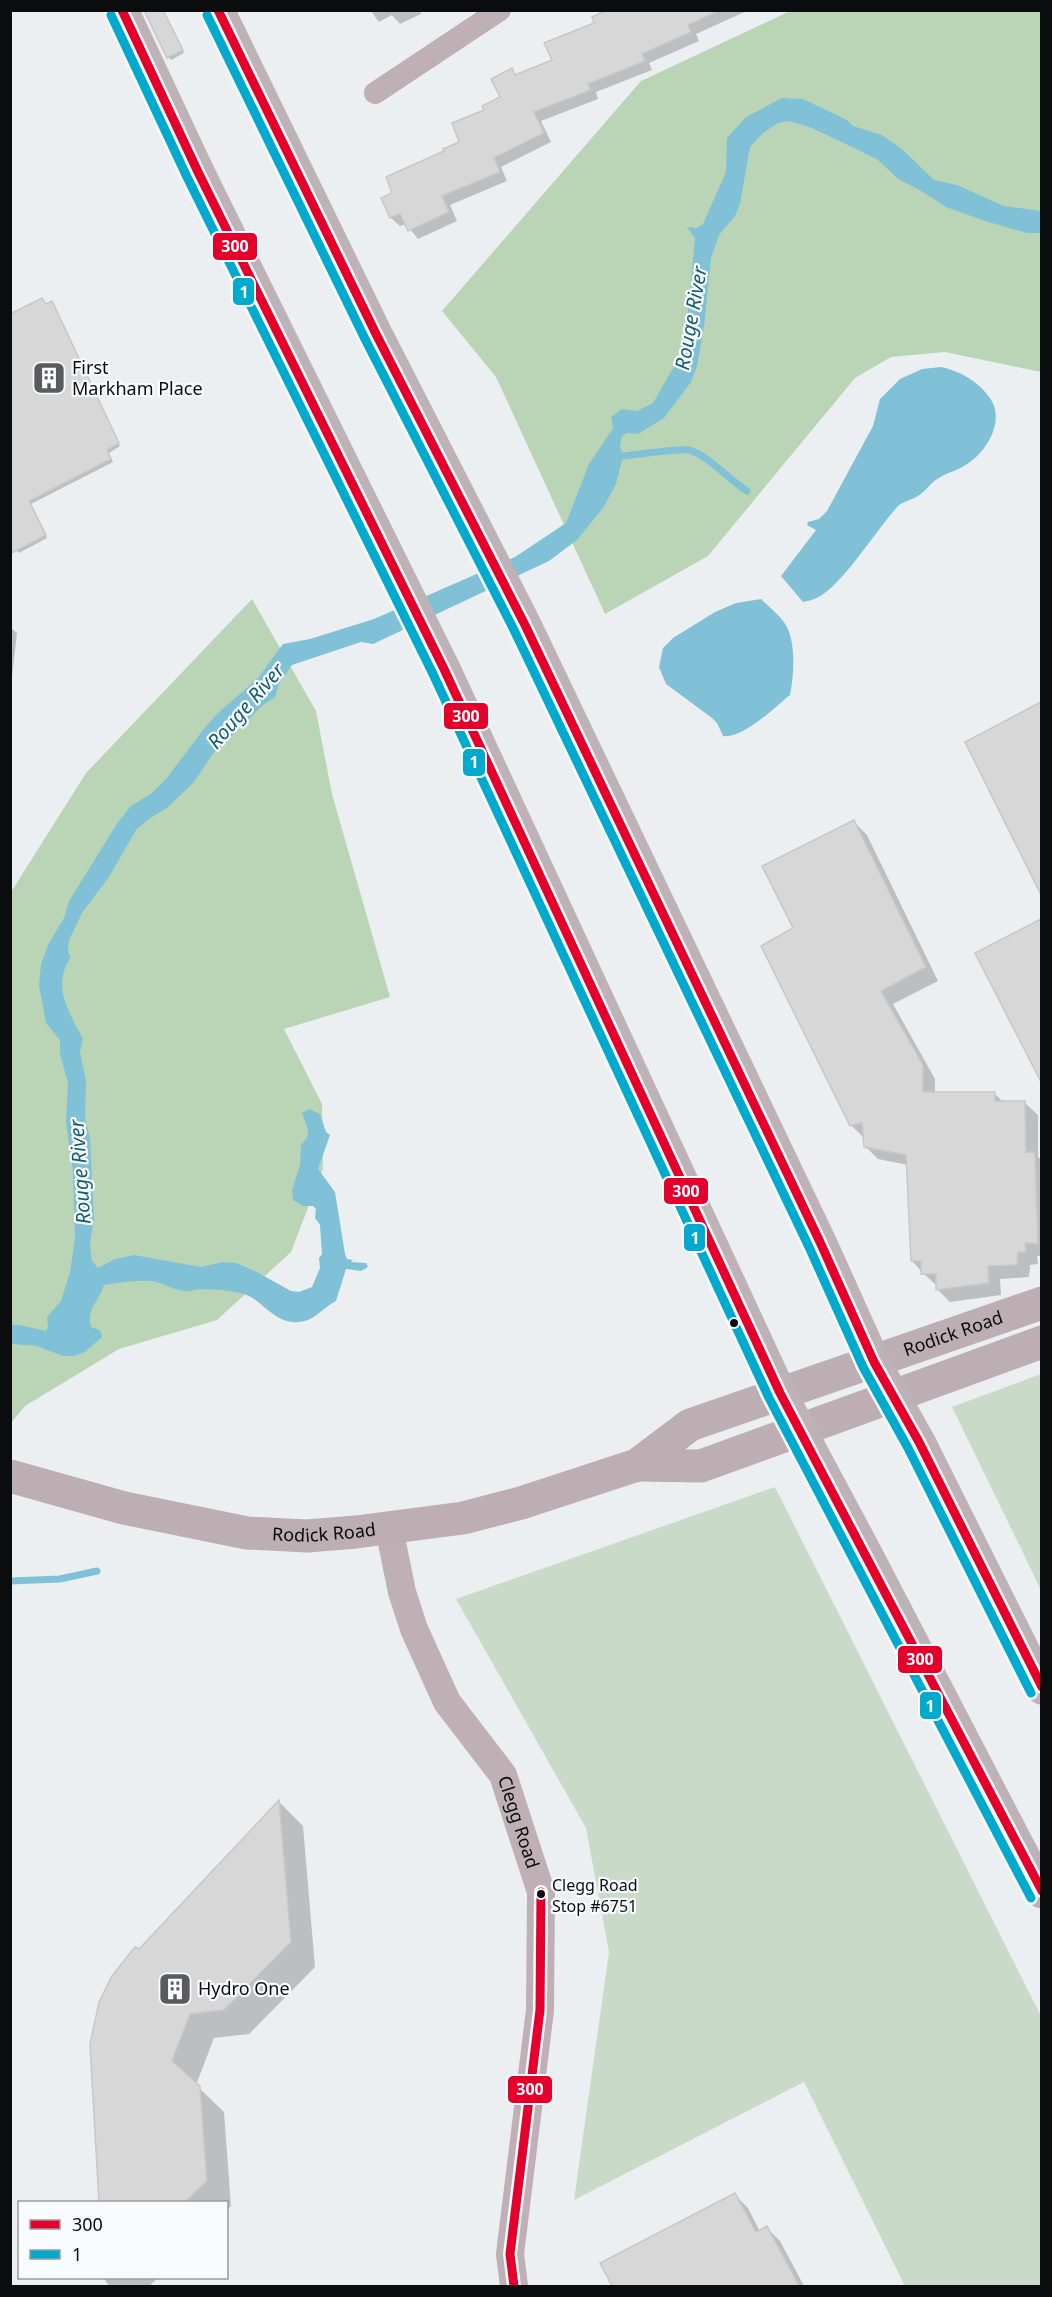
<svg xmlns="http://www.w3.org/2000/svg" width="1052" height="2297" font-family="'Noto Sans',sans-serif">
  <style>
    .green { fill: #c9dac8 }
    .forest { fill: #bad5b6 }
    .water { fill: #80c1d7 }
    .shadow { fill: #0003 }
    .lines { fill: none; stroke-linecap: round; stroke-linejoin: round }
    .stream { stroke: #80c1d7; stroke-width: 7 }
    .building { fill: #d7d7d8; stroke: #c7c7c7; stroke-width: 1.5 }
    .minor { stroke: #beb0b4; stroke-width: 22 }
    .tertiary { stroke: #beb0b4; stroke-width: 28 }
    .secondary { stroke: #bcaeb2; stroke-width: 33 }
    .primary { stroke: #bdb2b6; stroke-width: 33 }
    .bus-1-casing { stroke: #f9fcff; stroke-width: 14 }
    .bus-2-casing { stroke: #f9fcff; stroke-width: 14 }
    .bus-1 { stroke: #e4002b; stroke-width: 9 }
    .bus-2 { stroke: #00a9ce; stroke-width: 9 }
    .bus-dot { fill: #0a0c0e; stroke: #f9fcff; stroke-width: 2 }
    .labels { text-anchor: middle; stroke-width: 4.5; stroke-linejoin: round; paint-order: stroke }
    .bus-label { font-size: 16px; fill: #0a0c0e; stroke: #f9fcff; text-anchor: start }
    .poi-label { font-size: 18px; fill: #0a0c0e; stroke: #f9fcff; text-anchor: start }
    .street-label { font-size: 18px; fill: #0a0c0e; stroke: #f9fcff }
    .water-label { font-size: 20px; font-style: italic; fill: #125d72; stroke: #f9fcff }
    .line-badge { stroke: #f9fcff; stroke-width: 2 }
    .badge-label { font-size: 16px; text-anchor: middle; font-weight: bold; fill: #fff }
  </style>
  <rect width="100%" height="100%" fill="#eceff2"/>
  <path class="green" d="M 1041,1374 L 1042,1374 L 1041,1590 L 952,1407 Z
    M 775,1487 L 1041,2016 L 1041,2286 L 905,2286 L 804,2082 L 574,2200 L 609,1952 L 586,1828 L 456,1599 Z"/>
  <path class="forest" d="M 790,11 L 1041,11 L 1041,372 L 945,352 L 891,357 L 855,378 L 708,556 L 605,614 L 496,377 L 442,311 L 641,81 Z
    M 252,599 L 316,711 L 332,794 L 390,997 L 284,1029 L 322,1104 L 323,1169 L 291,1252 L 217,1320 L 119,1349 L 25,1406 L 11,1423 L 11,892 L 86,773 Z"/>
  <path class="water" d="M 782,98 L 803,99 L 847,120 L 853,126 L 882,135 L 902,149 L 934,180 L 957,185 L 1004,206 L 1041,211 L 1041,233 L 1027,233 L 982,220 L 946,207 L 923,192 L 898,179 L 878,160 L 854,148 L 812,128 L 789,121 L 778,123 L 763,133 L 750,147 L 740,204 L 735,216 L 719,235 L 711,258 L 704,327 L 697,366 L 691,382 L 664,418 L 638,434 L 627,433 L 622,436 L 620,446 L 623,456 L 616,484 L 603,508 L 577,540 L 549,561 L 373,644 L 361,642 L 292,665 L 279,684 L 275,697 L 262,706 L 212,755 L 194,782 L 167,808 L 150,818 L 136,830 L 109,877 L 82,913 L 69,940 L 68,952 L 71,957 C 51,986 69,1012 83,1039 L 80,1052 L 86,1081 L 85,1117 L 90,1139 L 94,1217 L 90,1245 L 92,1261 L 98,1268 L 115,1259 L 134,1255 L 201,1267 L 223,1262 L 236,1263 L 255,1271 L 291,1291 L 299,1292 L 312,1287 L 320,1268 L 319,1258 L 322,1254 L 320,1225 L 315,1218 L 316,1209 L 313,1206 L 303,1206 L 293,1200 L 292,1190 L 300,1165 L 301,1145 L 307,1138 L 308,1129 L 302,1113 L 309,1109 L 320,1114 L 326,1132 L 330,1135 L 318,1169 L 335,1192 L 345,1254 L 347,1259 L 353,1260 L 351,1262 L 366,1263 L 368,1267 L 361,1271 L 346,1269 L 336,1301 C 320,1309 314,1324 292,1322 C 274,1320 264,1304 249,1296 C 238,1291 207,1288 194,1290 C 190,1290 189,1292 185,1291 C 173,1290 162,1282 150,1281 C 134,1280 119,1283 104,1285 C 99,1302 86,1308 91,1327 L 100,1330 L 102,1337 L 85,1352 L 74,1356 L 63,1356 L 37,1346 L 11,1344 L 10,1325 L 20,1325 L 46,1331 L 48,1327 L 47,1317 L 61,1301 L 70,1272 L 75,1238 L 73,1172 L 66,1122 L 68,1083 L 60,1054 L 60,1040 L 46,1023 L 39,986 L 41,964 L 49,943 L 64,918 L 69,901 L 118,822 L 131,806 L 152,793 L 166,779 L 203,730 L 217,714 L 258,678 L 283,644 L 310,639 L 374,619 L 515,557 L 566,523 L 589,464 L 613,428 L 611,417 L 622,409 L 637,411 L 653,403 L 680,356 L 689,305 L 695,238 L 687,227 L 697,228 L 703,224 L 726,172 L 727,138 L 746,117 Z
    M 941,367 C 960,371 978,381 990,398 C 1006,421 986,454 964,466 C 956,471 946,473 939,478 C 931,482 926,491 918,496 C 912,500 904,501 898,506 C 876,530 843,585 817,598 C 813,600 807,601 803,602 L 781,576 L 816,530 L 807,525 L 808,522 L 819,519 L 827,511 L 873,426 L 880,399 L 900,379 L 922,369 Z
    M 761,599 C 770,608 782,617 787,627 C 796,646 794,675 790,695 C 775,707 743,739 723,736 L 717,723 L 712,718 L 666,684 L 659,667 L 663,648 L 673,638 L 715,612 L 736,603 Z"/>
  <path class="shadow" d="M 163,10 L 184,53 L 171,60 L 168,57 Z
    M 370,10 L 420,10 L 421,14 L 400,24 L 392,15 L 379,22 Z
    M 611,10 L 749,10 L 696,34 L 699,41 L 649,63 L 652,70 L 596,92 L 598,99 L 541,121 L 551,142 L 501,167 L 507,181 L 450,205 L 457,221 L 418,239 L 406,224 L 400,226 L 391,218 L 383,199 L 394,194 L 446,152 L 461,142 L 486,111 L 502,98 L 511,70 L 517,76 L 554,61 Z
    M 52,303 L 120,446 L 109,453 L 113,462 L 31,504 L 47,538 L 19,553 L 13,546 L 46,306 Z
    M 10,627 L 17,633 L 10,694 Z
    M 1042,704 L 1042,891 L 967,743 Z
    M 854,822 L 867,835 L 938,981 L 893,1004 L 935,1079 L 935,1093 L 994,1093 L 1004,1103 L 1025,1103 L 1038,1115 L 1038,1157 L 1042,1160 L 1042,1256 L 1037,1256 L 1038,1264 L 1030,1265 L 1029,1277 L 1000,1279 L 1001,1295 L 950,1302 L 937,1289 L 937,1286 L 923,1273 L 912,1261 L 908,1165 L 878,1159 L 865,1146 L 865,1139 L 851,1125 L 795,929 Z
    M 1042,921 L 1042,1079 L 977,954 Z
    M 279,1802 L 303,1826 L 315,1967 L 249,2034 L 214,2038 L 196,2085 L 224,2112 L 231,2206 L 226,2210 L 226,2202 L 101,2202 L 91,2044 L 139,1951 Z
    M 735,2195 L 748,2208 L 760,2232 L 767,2228 L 780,2241 L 804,2286 L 614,2286 L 602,2263 Z
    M 105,2278 L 158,2278 L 149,2286 L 110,2286 L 106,2282 Z"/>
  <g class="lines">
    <path class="stream" d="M 623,456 C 636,455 680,448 689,450 C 708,455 729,480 747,491
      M 10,1581 L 60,1579 L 97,1571"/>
  </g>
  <path class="building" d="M 144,10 L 163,10 L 183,50 L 167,58 Z
    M 607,10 L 721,10 L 688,25 L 691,32 L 642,54 L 645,61 L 588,84 L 591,90 L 534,112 L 544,133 L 494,158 L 500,172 L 442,196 L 449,212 L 408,231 L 400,214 L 390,218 L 381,198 L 392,193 L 386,177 L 444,151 L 443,149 L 459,142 L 452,123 L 484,110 L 482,106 L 500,97 L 491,79 L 512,68 L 515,75 L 552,60 L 544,43 L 594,23 L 592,17 Z
    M 42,298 L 46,304 L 52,301 L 119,443 L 107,450 L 111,459 L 29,501 L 46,535 L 10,554 L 10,314 Z
    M 1041,702 L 1041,895 L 965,742 Z
    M 854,820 L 926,967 L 881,991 L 923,1065 L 923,1092 L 995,1092 L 995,1101 L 1025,1101 L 1026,1152 L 1035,1152 L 1038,1244 L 1025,1243 L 1026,1252 L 1018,1252 L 1017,1265 L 988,1266 L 989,1283 L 936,1290 L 936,1274 L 921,1274 L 921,1261 L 911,1261 L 906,1155 L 864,1147 L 862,1123 L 850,1126 L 761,946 L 793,928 L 762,866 Z
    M 1041,919 L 1041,1082 L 975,953 Z
    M 279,1800 L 291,1942 L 224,2010 L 190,2014 L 172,2061 L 200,2086 L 207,2181 L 185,2202 L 99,2202 L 90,2044 L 99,2002 L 112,1976 L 135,1947 L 139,1949 Z
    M 735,2193 L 756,2232 L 767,2226 L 799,2286 L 612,2286 L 600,2263 Z"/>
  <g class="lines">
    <path class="minor" d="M 375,93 L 500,10"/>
    <path class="tertiary" id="s1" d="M 389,1528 L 402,1592 L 414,1629 L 447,1702 L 503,1775 L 541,1892 L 540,2010 L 510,2254 L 514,2286"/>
    <g class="secondary">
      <path d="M 637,1465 L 701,1466 L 1042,1342"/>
      <path id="s2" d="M 10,1476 L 124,1508 L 247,1533 L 307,1536 L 356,1532 L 463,1518 L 521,1503 L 637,1465 L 690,1425 L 1042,1303"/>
    </g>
    <path class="primary" d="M 122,10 L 198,172 L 444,669 L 780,1393 L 864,1550 L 1042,1892
      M 218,10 L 376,334 L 525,625 L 820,1242 L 874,1362 L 919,1442 L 1042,1688"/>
    <g class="bus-1-casing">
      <path id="bus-1" d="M 122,10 L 198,172 L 444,669 L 780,1393 L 1042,1891
        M 218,10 L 376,334 L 525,625 L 820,1242 L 874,1362 L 919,1442 L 1042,1687
        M 514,2286 L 510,2254 L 540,2010 L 541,1892"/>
    </g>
    <g class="bus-2-casing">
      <path id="bus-2" d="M 111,15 L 187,177 L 433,674 L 769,1398 L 1031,1898
        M 207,15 L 365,339 L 514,630 L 809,1247 L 863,1367 L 908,1448 L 1031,1693"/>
    </g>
    <use href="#bus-1" class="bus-1"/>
    <use href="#bus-2" class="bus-2"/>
  </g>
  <defs>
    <g id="building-square" transform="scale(1.725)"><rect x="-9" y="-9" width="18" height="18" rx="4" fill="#595b5e" stroke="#f9fcff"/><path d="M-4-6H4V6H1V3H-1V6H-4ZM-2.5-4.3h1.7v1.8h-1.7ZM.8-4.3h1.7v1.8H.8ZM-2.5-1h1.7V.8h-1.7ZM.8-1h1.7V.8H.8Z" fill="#fff"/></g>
  </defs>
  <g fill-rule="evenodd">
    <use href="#building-square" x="49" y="378"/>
    <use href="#building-square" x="175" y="1989"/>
  </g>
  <g class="bus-dot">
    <circle cx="734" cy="1323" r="5"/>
    <circle cx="541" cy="1894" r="5"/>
  </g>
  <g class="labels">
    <g class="bus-label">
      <text x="552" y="1891">Clegg Road<tspan x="552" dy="21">Stop #6751</tspan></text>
    </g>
    <g class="poi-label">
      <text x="72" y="374">First<tspan x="72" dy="21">Markham Place</tspan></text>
      <text x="198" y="1995">Hydro One</text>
    </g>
    <g class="street-label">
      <text dy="6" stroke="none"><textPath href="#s2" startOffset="988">Rodick Road</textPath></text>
      <text dy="6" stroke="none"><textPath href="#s2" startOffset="321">Rodick Road</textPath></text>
      <text dy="6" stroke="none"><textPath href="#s1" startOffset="326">Clegg Road</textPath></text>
    </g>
    <g class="water-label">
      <text transform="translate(691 318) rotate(-80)" y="7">Rouge River</text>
      <text transform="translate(246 706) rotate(-49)" y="7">Rouge River</text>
      <text transform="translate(80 1172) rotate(-94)" y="7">Rouge River</text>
    </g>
  </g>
  <g class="line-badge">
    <rect x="212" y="232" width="46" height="29" rx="6" fill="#e4002b"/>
    <rect x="232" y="277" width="23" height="29" rx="6" fill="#00a9ce"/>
    <rect x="443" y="702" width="46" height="28" rx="6" fill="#e4002b"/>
    <rect x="462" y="748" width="24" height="29" rx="6" fill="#00a9ce"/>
    <rect x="663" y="1177" width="46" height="28" rx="6" fill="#e4002b"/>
    <rect x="683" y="1223" width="23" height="29" rx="6" fill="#00a9ce"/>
    <rect x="897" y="1645" width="46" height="29" rx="6" fill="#e4002b"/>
    <rect x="919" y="1691" width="23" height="29" rx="6" fill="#00a9ce"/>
    <rect x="507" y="2075" width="46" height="29" rx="6" fill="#e4002b"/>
  </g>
  <g class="badge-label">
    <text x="235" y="252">300</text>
    <text x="244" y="298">1</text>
    <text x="466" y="722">300</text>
    <text x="474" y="768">1</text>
    <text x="686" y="1197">300</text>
    <text x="695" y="1244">1</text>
    <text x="920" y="1665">300</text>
    <text x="930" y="1712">1</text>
    <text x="530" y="2095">300</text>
  </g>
  <rect width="1052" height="2297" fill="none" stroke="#0a0c0e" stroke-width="24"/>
  <rect x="18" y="2201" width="210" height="78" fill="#f9fcff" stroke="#999c9f" stroke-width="1.5"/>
  <rect x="30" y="2220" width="30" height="9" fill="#e4002b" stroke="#999c9f" stroke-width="1.5"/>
  <text x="72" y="2231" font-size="18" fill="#0a0c0e">300</text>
  <rect x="30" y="2250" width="30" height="9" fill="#00a9ce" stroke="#999c9f" stroke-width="1.5"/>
  <text x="72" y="2261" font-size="18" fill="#0a0c0e">1</text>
</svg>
